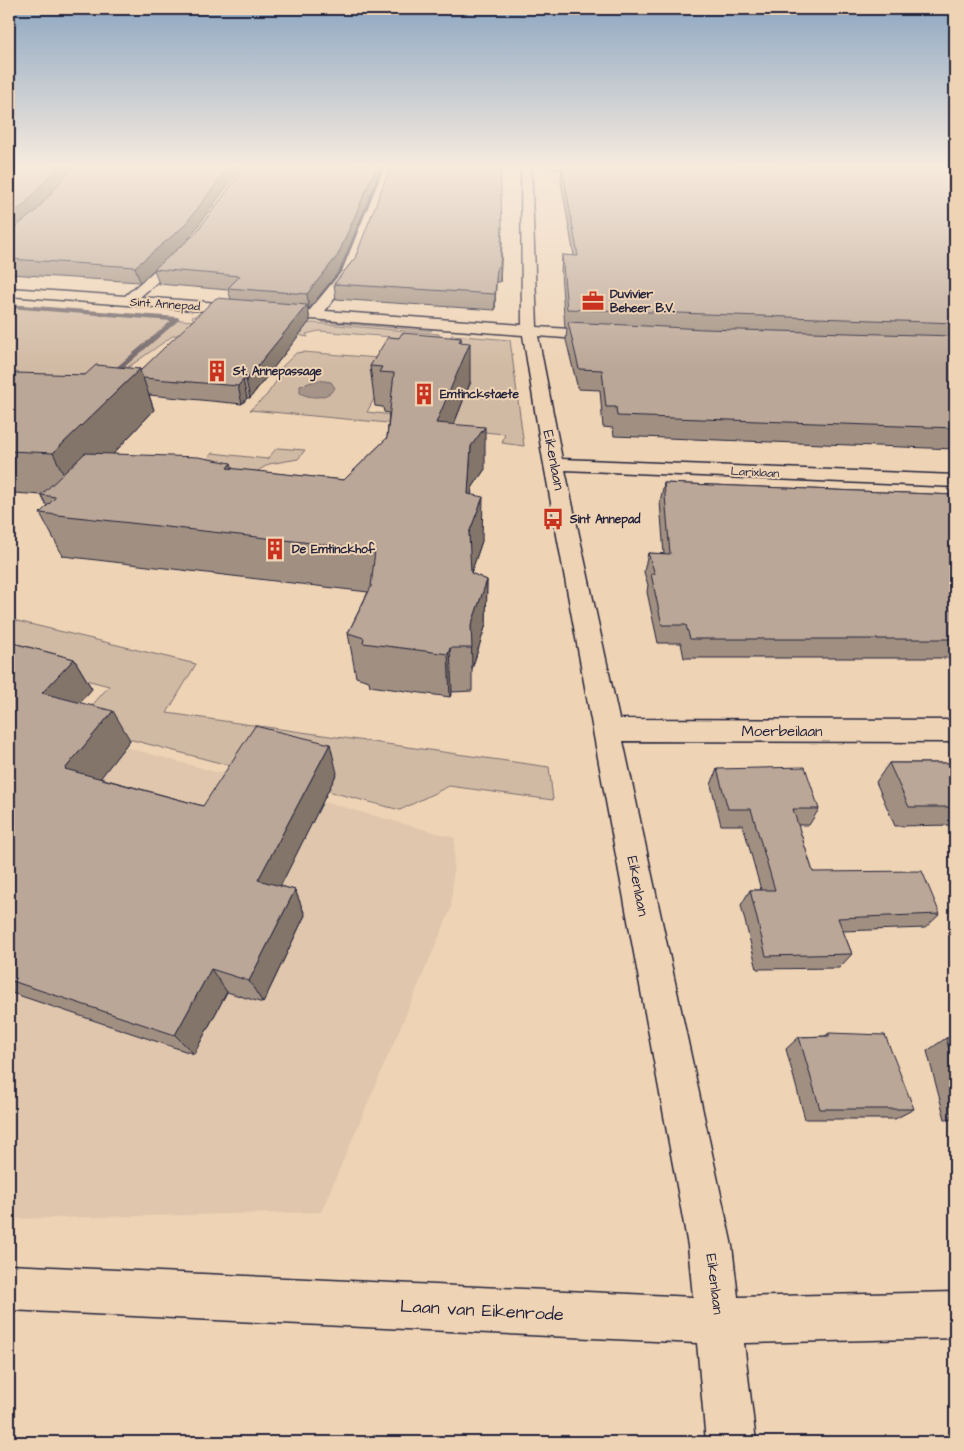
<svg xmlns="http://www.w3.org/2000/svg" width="964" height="1451" font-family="'Architects Daughter',sans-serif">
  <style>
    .built { fill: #dfc6ac }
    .green { fill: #d1baa4; stroke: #7a6e70 }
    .water { fill: #a69489; stroke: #71666a }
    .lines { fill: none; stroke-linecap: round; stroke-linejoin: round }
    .stream { fill: #71666a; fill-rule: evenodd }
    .minor-casing { stroke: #22223b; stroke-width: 3 }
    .minor { fill: #eed3b5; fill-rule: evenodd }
    .wall { fill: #a19082; stroke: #22223b }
    .shaded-wall { fill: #83756a; stroke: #22223b }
    .building { fill: #bba797; stroke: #22223b }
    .labels { text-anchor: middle; stroke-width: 4; stroke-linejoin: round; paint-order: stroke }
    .far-poi-label { font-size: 12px; font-weight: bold; fill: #22223b; stroke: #eed3b5; text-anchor: start }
    .far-street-label { font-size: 12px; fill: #22223b; stroke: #eed3b5 }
    .street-label { font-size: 15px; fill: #22223b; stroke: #eed3b5 }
    .near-street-label { font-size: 18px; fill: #22223b; stroke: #eed3b5 }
  </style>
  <rect width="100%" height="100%" fill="#eed3b5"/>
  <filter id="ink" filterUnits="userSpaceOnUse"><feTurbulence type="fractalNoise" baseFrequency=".02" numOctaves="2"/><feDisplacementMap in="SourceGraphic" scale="10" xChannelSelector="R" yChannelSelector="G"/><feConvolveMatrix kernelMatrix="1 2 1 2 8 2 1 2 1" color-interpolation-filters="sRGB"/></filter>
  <g filter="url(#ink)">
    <path class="built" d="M 63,730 L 455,838 L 451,909 L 321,1212 L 9,1219 L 9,793 Z"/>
    <path class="green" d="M 9,306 L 194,321 L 192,317 L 199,314 L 295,322 L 200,338 L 174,335 L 35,433 L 9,440 Z
      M 324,319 L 433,328 L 431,331 L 322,322 Z
      M 313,323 L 430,333 L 439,334 L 439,337 L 403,338 L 319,331 L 306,334 L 308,337 L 297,335 L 307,324 Z
      M 452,335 L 510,340 L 524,446 L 502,443 L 505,434 L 250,410 L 266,396 L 285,369 L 281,368 L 296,353 L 303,352 L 403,360 L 389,371 L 367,412 L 436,420 L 464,391 L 467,391 L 471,383 L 446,342 Z
      M 277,448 L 305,450 L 298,459 L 269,464 L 253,474 L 199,470 L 212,453 L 267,459 Z
      M 9,619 L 196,664 L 167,713 L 549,767 L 553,800 L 449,786 L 400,810 L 75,725 L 109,686 L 9,660 Z"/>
    <path class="water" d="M 318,380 L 331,382 L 335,388 C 327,399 311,399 300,393 L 300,386 Z"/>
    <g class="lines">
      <path class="stream" d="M 9,304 L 177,317 L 180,319 L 109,380 L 106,380 L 106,376 L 171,321 L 9,308 Z"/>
      <g class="minor-casing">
        <path id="minor" d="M 385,165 L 395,165 L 355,272 L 325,311 L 522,325 L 521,165 L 531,165 L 537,327 L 604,331 L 612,336 L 604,341 L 538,336 L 562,459 L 955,475 L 955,487 L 565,470 L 619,719 L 955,720 L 955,742 L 623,741 L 732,1246 L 738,1297 L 955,1292 L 955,1338 L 744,1343 L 756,1442 L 706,1442 L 697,1343 L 9,1310 L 9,1265 L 693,1297 L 688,1246 L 542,454 L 523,335 L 9,296 L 9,288 L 125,296 L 181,248 L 185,247 L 191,251 L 189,254 L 140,297 L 310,310 L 342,271 Z
          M 549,165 L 604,165 L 605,167 L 600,170 L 554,168 Z"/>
      </g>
      <use href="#minor" class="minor"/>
    </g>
    <path class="wall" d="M 9,165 L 187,241 L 194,235 L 247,165 L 383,165 L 340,270 L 309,309 L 308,309 L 310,321 L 250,398 L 247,398 L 242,404 L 149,395 L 154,410 L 113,454 L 233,469 L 344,480 L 387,438 L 389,413 L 384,412 L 383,407 L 375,406 L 370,366 L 399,338 L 461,338 L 461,342 L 470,383 L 454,424 L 485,469 L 472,488 L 471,495 L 482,541 L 471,573 L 487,580 L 486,624 L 472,669 L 472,691 L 452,692 L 450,697 L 370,686 L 369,681 L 356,677 L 348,633 L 368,592 L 63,556 L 40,513 L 47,506 L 41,495 L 42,495 L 14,493 L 9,497 L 9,378 L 85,375 L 140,369 L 140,371 L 231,299 L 228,290 L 159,284 L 154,269 L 140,282 L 40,276 L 9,274 Z
      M 564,165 L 955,165 L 955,449 L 614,436 L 613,428 L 603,427 L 600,390 L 578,389 L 566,340 L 567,328 L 565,328 L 561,272 L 562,255 L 574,256 L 561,181 L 562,166 Z
      M 502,241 L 500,282 L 496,282 L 495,310 L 336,299 L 334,284 L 355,258 Z
      M 664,483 L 955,495 L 955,660 L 954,658 L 684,658 L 681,643 L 658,643 L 647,592 L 648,585 L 644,572 L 648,553 L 664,554 L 660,502 Z
      M 9,642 L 74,659 L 92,689 L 80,702 L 130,740 L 100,778 L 203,806 L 337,773 L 280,886 L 295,890 L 305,915 L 263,1003 L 227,992 L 194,1054 L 9,992 Z
      M 889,763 L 955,763 L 955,825 L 895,826 L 876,782 Z
      M 717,769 L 819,809 L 809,825 L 798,825 L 813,872 L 940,914 L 925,928 L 843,931 L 852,954 L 839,968 L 757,969 L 741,905 L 750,890 L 761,890 L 743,825 L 721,825 L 711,785 Z
      M 829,1033 L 914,1109 L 895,1119 L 805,1119 L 786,1049 L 799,1037 L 825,1036 Z
      M 946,1038 L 955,1038 L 955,1119 L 945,1119 L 927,1051 Z"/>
    <path class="shaded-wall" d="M 59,165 L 74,165 L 31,218 L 9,234 L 9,216 Z
      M 231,165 L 243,165 L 187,241 L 140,282 L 135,267 Z
      M 377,165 L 383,165 L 340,270 L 309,309 L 307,294 Z
      M 502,227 L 502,241 L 500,282 L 500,267 Z
      M 497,267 L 496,282 L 495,310 L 495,294 Z
      M 307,305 L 310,321 L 250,398 L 246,380 Z
      M 461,338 L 461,363 L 470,343 L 470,383 L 438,465 L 436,423 L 459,342 Z
      M 140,369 L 154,410 L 74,496 L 53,453 Z
      M 243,380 L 247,398 L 242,404 L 238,386 Z
      M 485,427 L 485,469 L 472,488 L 468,537 L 468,494 L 471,446 Z
      M 231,463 L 243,506 L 227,468 Z
      M 9,484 L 14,493 L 9,497 Z
      M 483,497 L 482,541 L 470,576 L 469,533 Z
      M 487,580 L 486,624 L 472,669 L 471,626 Z
      M 450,648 L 452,692 L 450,697 L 448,654 Z
      M 74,659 L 92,689 L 62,722 L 42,693 Z
      M 113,711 L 130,740 L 86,797 L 65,769 Z
      M 330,744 L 337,773 L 271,905 L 258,880 Z
      M 295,890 L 305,915 L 263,1003 L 249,981 Z
      M 211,969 L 227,992 L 194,1054 L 175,1035 Z"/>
    <path class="building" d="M 9,165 L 59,165 L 25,204 L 9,216 Z
      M 74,165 L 231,165 L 183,227 L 135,267 L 9,259 L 9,232 L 36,211 Z
      M 247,165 L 377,165 L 338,255 L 307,294 L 228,288 L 240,276 L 154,269 L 194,235 Z
      M 391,165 L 500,165 L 502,227 L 500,267 L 497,267 L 495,294 L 334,284 L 355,258 Z
      M 564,165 L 809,165 L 902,169 L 955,168 L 955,323 L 567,309 L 562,255 L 578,256 L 562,166 Z
      M 216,298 L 307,305 L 246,380 L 243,380 L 238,386 L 143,378 L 140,371 Z
      M 568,322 L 704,329 L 955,336 L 955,428 L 617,416 L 616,407 L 606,407 L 602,370 L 579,369 Z
      M 402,333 L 461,338 L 459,342 L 470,343 L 436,423 L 485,427 L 471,446 L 468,494 L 483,497 L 469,533 L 471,573 L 487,580 L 471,626 L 472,648 L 450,648 L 448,654 L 363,643 L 364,638 L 348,633 L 371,587 L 375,550 L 40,513 L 56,497 L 41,495 L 85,453 L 198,457 L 231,463 L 227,468 L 344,480 L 387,438 L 394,373 L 379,372 L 382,367 L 370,366 L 388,337 L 399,338 Z
      M 96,365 L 140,369 L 53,453 L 9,451 L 9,378 L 16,373 L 85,375 Z
      M 664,483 L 955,495 L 955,639 L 690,639 L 686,625 L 662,625 L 651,574 L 655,574 L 648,553 L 670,554 Z
      M 9,642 L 74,659 L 42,693 L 113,711 L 65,769 L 203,806 L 255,726 L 330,744 L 258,880 L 295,890 L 249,981 L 211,969 L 175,1035 L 9,980 Z
      M 889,763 L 955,763 L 955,807 L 909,807 Z
      M 805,767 L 819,809 L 793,809 L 813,872 L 922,871 L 940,914 L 838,918 L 852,954 L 766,956 L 750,890 L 775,890 L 751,809 L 728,809 L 717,769 Z
      M 829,1033 L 885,1035 L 914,1109 L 820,1109 L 799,1037 L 829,1036 Z
      M 946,1038 L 955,1038 L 955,1072 Z"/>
  </g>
  <linearGradient id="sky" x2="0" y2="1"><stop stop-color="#8da7c2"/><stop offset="0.45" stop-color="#f7ebde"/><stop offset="1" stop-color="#f7ebde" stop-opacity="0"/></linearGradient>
  <rect width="964" height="369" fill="url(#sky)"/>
  <defs>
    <g id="office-bare" transform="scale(1.725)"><path d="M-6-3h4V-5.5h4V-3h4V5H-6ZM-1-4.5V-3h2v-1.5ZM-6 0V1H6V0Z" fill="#c8321e" stroke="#eed3b5" stroke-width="2.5" paint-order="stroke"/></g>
    <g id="building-bare" transform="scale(1.725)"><path d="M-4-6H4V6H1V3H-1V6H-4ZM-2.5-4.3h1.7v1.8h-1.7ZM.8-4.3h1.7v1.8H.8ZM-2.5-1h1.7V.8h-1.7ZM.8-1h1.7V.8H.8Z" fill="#c8321e" stroke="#eed3b5" stroke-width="2.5" paint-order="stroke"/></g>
    <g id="bus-bare" transform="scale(1.725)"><path d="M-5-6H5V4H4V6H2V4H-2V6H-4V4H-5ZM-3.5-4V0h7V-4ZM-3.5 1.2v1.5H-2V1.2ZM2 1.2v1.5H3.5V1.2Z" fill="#c8321e" stroke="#eed3b5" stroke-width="2.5" paint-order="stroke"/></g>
  </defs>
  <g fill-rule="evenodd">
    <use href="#office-bare" x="593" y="301"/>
    <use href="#building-bare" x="217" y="371"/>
    <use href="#building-bare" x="424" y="394"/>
    <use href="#bus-bare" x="553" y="519"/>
    <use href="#building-bare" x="275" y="549"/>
  </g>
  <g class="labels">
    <g class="far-poi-label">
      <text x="610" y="298">Duvivier<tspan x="610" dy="14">Beheer B.V.</tspan></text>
      <text x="233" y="375">St. Annepassage</text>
      <text x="440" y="398">Emtinckstaete</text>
      <text x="570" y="523">Sint Annepad</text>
      <text x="292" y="553">De Emtinckhof</text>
    </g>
    <g class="far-street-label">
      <text transform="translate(165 304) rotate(4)" y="4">Sint Annepad</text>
      <text transform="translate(755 472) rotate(3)" y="4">Larixlaan</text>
    </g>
    <g class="street-label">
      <text transform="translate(554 460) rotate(79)" y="5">Eikenlaan</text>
      <text x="782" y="736">Moerbeilaan</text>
      <text transform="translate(638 886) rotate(79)" y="5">Eikenlaan</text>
      <text transform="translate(715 1284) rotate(83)" y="5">Eikenlaan</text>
    </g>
    <g class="near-street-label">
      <text transform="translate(482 1310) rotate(3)" y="6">Laan van Eikenrode</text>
    </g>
  </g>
  <rect width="964" height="1451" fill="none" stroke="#eed3b5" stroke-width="30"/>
  <rect x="15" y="15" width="934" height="1421" fill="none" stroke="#22223b" stroke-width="2" filter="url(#ink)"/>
</svg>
